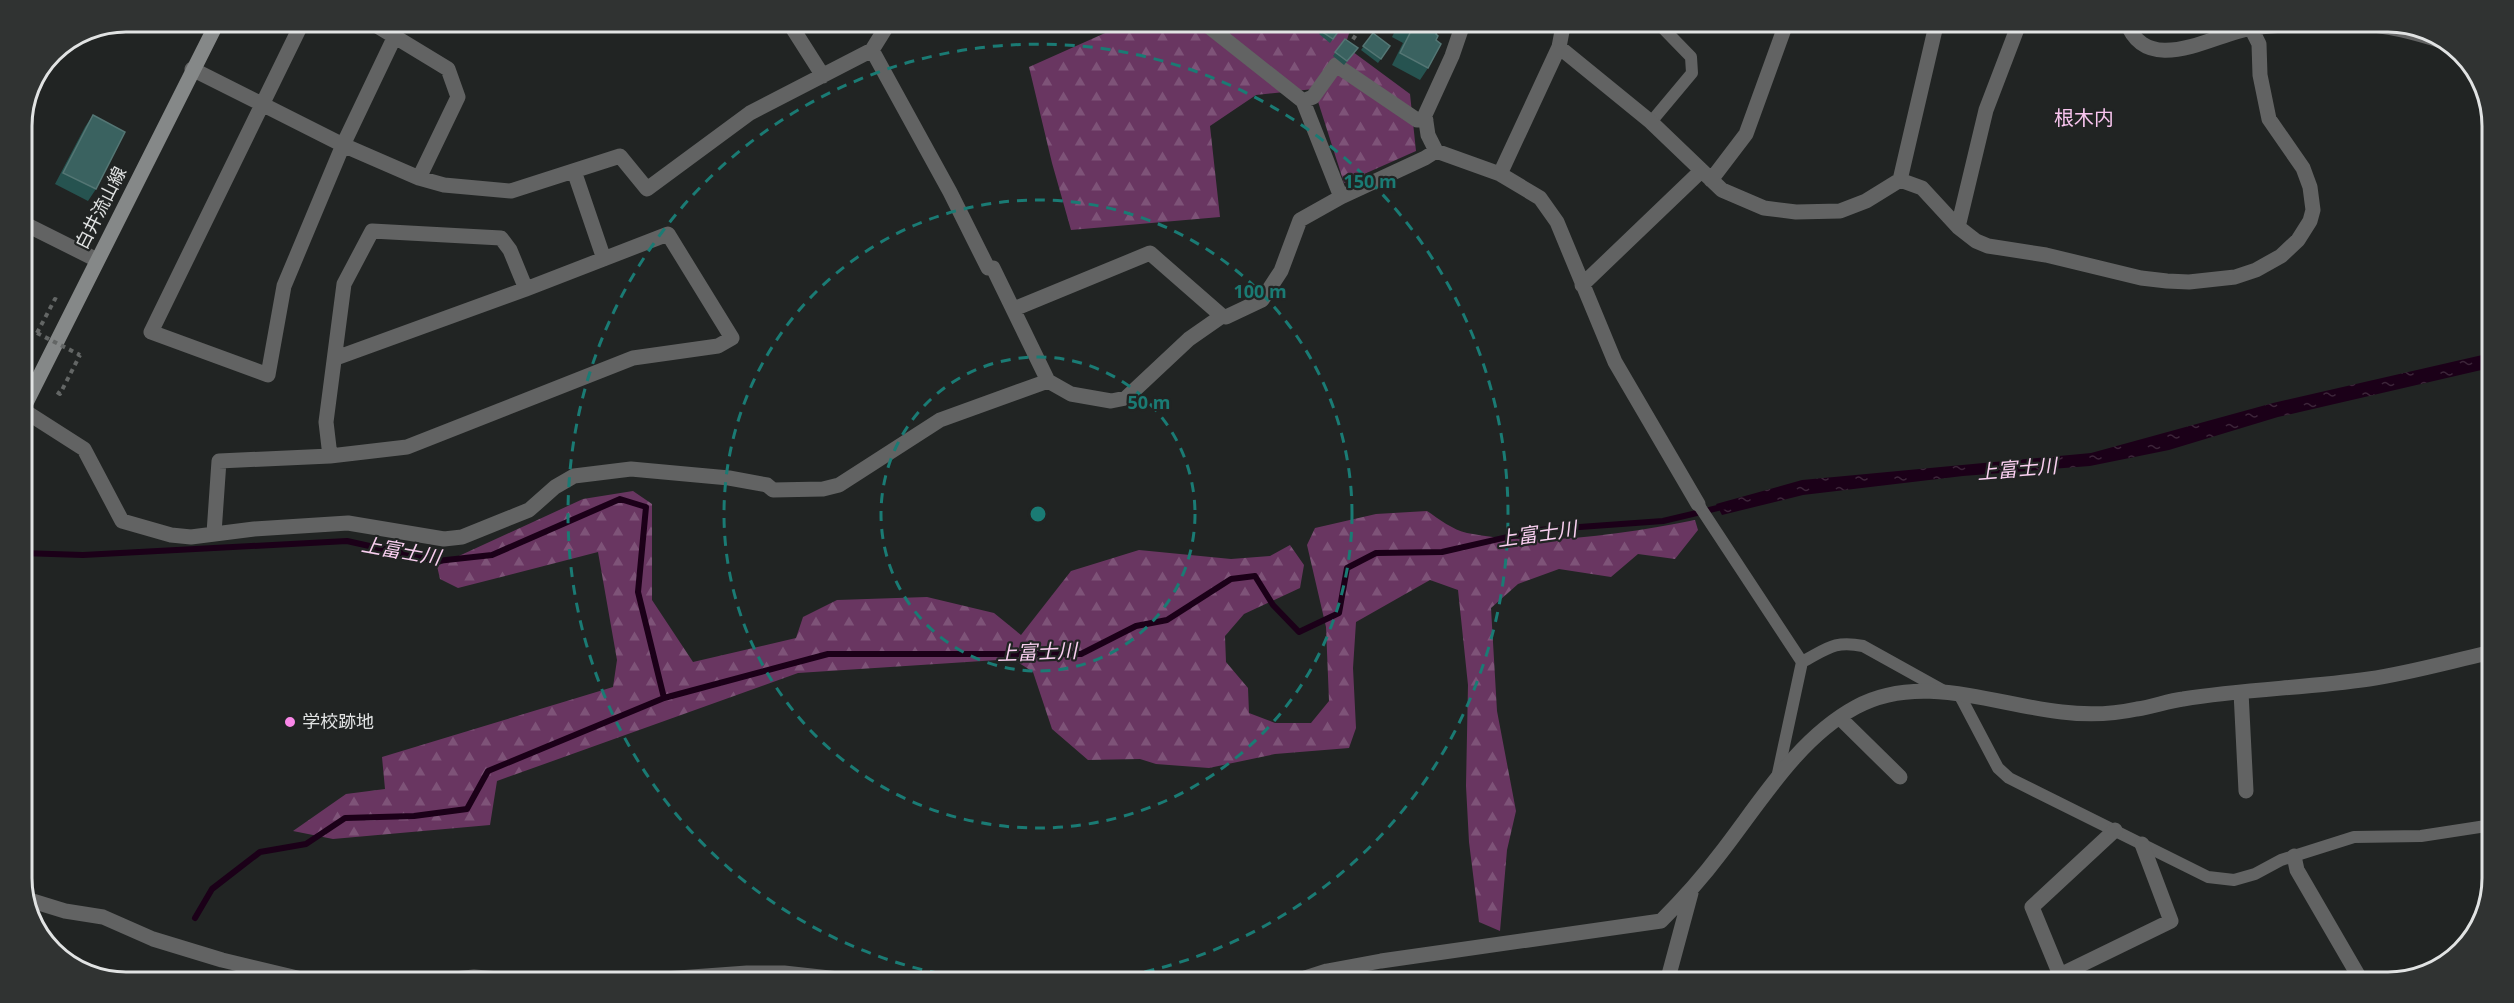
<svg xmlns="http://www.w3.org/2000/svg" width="2514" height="1003" font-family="'Open Sans','Noto Sans JP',sans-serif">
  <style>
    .forest { fill: url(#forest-firs) }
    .water { fill: url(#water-ripples) }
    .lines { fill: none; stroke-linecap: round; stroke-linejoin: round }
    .stream { stroke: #1b0018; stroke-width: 6 }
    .path { stroke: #636665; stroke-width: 4; stroke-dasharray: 4.5 4.5; stroke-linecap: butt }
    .lane { stroke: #626363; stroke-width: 12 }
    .street { stroke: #626363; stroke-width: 15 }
    .secondary { stroke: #858888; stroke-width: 15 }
    .path-bridge { stroke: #636665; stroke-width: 4; stroke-dasharray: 4.5 4.5; stroke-linecap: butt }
    .wall { fill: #265350 }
    .building { fill: #3a6260; stroke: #547674; stroke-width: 1.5 }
    .ring { fill: none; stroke: #1a7b74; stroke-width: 3; stroke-dasharray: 10 8 }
    .poi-dot { fill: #f987e8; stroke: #212423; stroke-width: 2 }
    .labels { text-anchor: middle; stroke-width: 4.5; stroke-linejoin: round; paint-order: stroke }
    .street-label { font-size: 18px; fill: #e1e3e3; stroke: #212423 }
    .poi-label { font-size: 18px; fill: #e1e3e3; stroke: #212423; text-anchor: start }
    .neighbourhood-label { font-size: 20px; fill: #f9c5ef; stroke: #212423 }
    .water-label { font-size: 20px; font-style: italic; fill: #f9cff0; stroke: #212423 }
    .rim { fill: none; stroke: #e1e3e3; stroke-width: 3 }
    .centre { fill: #1a7b74; stroke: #212423; stroke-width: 3 }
    .ring-label { font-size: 18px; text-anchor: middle; font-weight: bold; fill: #1a7b74; stroke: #212423; stroke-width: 4.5; stroke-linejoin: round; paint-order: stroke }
  </style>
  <defs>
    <pattern id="forest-firs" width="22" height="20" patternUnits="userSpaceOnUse" patternTransform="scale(1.5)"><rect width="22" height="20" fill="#693661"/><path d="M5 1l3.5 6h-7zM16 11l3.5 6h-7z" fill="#7e5378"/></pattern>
    <pattern id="water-ripples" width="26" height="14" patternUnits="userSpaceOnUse" patternTransform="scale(1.5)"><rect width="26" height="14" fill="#1b0018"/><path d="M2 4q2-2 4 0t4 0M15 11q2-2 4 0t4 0" fill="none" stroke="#3c2539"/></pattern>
  </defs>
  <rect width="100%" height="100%" fill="#212423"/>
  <path class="forest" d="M 1132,21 L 1353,21 L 1345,46 L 1410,94 L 1416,151 L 1344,183 L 1314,89 L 1256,95 L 1210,126 L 1220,217 L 1071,230 L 1052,163 L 1029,67 Z
    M 633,491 L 652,504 L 652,600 L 693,662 L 796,638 L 803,617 L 837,600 L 927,597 L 994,613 L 1021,635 L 1071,571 L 1139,550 L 1231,559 L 1270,556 L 1290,545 L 1304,565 L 1300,588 L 1244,614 L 1225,636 L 1226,662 L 1248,688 L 1249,713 L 1275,723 L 1311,723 L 1329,701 L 1326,627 L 1307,545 L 1315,528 L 1376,514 L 1427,511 C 1439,519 1453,530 1467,533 C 1542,548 1621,534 1695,520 L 1698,530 L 1675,559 L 1638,554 L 1611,577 L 1559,569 L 1518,584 L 1491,608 L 1497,711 L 1516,811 L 1507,850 L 1500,931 L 1479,922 L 1469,842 L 1466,786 L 1468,685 L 1458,590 L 1430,580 L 1356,622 L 1353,668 L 1356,728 L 1349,748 L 1275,754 L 1209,768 L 1156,764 L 1140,759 L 1088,760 L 1052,729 L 1033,672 L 1013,659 L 798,673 L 497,781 L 490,825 L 333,839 L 293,831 L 346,794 L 385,789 L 382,757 L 613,687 L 617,660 L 598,552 L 458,588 L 440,579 L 437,566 L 583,499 Z"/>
  <path class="water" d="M 2491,353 L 2490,368 L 2278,417 L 2169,450 L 2090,466 L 1963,476 L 1803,495 L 1722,515 L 1716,504 L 1802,480 L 2091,453 L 2273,403 Z"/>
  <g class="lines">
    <path class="stream" d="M 21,553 L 83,555 L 347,541 L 437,561 L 492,555 L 620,499 L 646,507 L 638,592 L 664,698 L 828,654 L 1081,654 L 1136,626 L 1167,620 L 1231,579 L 1255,576 L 1273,605 L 1299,632 L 1339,613 L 1347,568 L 1376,553 L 1442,552 L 1538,530 L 1663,521 L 1726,506
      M 195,918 L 212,889 L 260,852 L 306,844 L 345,818 L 414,816 L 467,809 L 488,771 L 664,698"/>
    <path class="path" d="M 1348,47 L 1365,21
      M 37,333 L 55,299 L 57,300
      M 57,392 L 60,394 L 80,355"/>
    <path class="lane" d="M 1651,122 L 1692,73 L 1691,57 L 1656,21
      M 1698,504 L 1802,662 L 1777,778
      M 1802,662 C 1827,649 1834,640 1863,646 L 1944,691
      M 1959,694 L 1998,768 L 2009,778 L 2208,877 L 2234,880 L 2255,874 L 2281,860 L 2354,837 L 2421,836 L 2486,826"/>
    <path class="street" d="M 303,21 L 151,332 L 268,375 L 284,286 L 343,145 L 395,36
      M 369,21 L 448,69 L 458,97 L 419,178
      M 788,21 L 823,76
      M 1038,21 L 1041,25 L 1049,21
      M 1202,21 L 1303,101 L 1341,197
      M 1464,21 L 1452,56 L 1425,115 L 1428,135 L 1436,151 L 1500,174 L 1540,198 L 1557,222 L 1615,362 L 1698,504
      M 2126,21 C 2147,79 2213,34 2252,28 C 2284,23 2324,25 2358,24 C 2388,25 2416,33 2445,42
      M 1559,47 L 1651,122 L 1722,190 L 1764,208 L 1796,212 L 1840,211 L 1866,201 L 1900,180 L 1922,188 L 1958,227 L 1976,241 L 1988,246 L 2046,255 L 2141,278 L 2167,281 L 2189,282 L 2235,277 L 2256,270 L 2281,256 L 2298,240 L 2310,221 L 2313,210 L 2310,187 L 2303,168 L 2269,119 L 2260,75 L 2259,44 L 2251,28
      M 872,50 L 950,192 L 988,268 L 993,268 L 1048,381 L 1071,394 L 1111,401 L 1126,398 L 1189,339 L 1222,316 L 1150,253 L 1014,309
      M 192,69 L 343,145 L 419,178 L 444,185 L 511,191 L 620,156 L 647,189 L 750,113 L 872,50 L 890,21
      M 1303,101 L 1313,97 L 1336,65 L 1417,120 L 1426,120
      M 574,171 L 604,259
      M 1500,174 L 1559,47 L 1564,21
      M 1711,180 L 1746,134 L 1787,21
      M 1900,180 L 1937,21
      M 21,222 L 97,260
      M 1958,227 L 1986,110 L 2020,21
      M 1582,285 L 1701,171
      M 1222,316 L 1226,317 L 1262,300 L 1281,271 L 1300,220 L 1341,197 L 1425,158 L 1436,151
      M 23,410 L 84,449 L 122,521 L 171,535 L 191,537 L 254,529 L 348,523 L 444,539 L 462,537 L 529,510 L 555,487 L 574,476 L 631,469 L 729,478 L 767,485 L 773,490 L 823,489 L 839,485 L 940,420 L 1048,381
      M 330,456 L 326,422 L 344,284 L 372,231 L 501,238 L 510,250 L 526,289
      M 214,533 L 219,461 L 330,456 L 407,447 L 633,358 L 718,346 L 732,338 L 668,234 L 526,289 L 336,358
      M 2241,692 L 2246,791
      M 1840,718 L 1900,777
      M 2115,830 L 2032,907 L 2060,975 L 2171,921 L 2142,844
      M 2294,856 L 2297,870 L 2362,982
      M 26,899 L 65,911 L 103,917 L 153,939 L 222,960 L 314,982
      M 424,982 L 474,977 L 539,982
      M 623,982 L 747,973 L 784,973 L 866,982
      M 1293,982 L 1327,971 L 1381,961 L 1661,921 C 1683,899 1702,878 1720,854 C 1760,803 1797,739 1856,707 C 1920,672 1996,705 2062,712 C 2086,715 2114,714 2137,709 C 2153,707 2167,701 2183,699 C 2244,689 2307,688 2369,679 C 2409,673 2448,662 2488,653
      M 1667,982 L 1691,893"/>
    <path class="secondary" d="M 21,413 L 218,21"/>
    <path class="path-bridge" d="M 37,333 L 80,355"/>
  </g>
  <path class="wall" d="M 1400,21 L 1448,21 L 1443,27 L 1440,25 L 1436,34 L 1436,40 L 1428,68 L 1420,80 L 1392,65 L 1403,43 L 1392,37 Z
    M 1327,24 L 1338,32 L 1330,43 L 1319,34 Z
    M 1373,33 L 1390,46 L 1378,63 L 1361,50 Z
    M 1345,39 L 1358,48 L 1344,65 L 1333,56 Z
    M 93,115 L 96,189 L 88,201 L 55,184 L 85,127 Z"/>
  <path class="building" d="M 1402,21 L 1443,21 L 1436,34 L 1438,36 L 1436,40 L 1441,44 L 1428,68 L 1400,53 L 1411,31 L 1400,26 Z
    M 1327,24 L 1338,32 L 1333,39 L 1321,31 Z
    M 1373,33 L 1390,46 L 1381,59 L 1363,46 Z
    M 1345,39 L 1358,48 L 1347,61 L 1335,52 Z
    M 93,115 L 125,132 L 96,189 L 63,173 Z"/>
  <g class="ring">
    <circle cx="1038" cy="514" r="157"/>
    <circle cx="1038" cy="514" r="314"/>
    <path d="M993 982A470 470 0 1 1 1083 982"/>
  </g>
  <circle class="poi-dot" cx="290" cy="722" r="6"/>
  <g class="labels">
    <g class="street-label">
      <text transform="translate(101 208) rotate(-63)" y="6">白井流山線</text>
    </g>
    <g class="poi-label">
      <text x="302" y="728">学校跡地</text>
    </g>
    <g class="neighbourhood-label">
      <text x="2084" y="125">根木内</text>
    </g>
    <g class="water-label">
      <text transform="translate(2017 469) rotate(-5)" y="7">上富士川</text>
      <text transform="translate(1537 534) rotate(-8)" y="7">上富士川</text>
      <text transform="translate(401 551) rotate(10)" y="7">上富士川</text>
      <text transform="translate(1037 652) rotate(-2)" y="7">上富士川</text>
    </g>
  </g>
  <path d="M0 0H2514V1003H0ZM126 32H2388A94 94 0 0 1 2482 126V878A94 94 0 0 1 2388 972H126A94 94 0 0 1 32 878V126A94 94 0 0 1 126 32Z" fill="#303332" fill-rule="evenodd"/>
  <path class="rim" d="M126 32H2388A94 94 0 0 1 2482 126V878A94 94 0 0 1 2388 972H126A94 94 0 0 1 32 878V126A94 94 0 0 1 126 32Z"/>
  <circle cx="1038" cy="514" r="9" class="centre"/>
  <g class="ring-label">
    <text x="1370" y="188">150 m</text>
    <text x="1260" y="298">100 m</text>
    <text x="1149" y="409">50 m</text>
  </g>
</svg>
